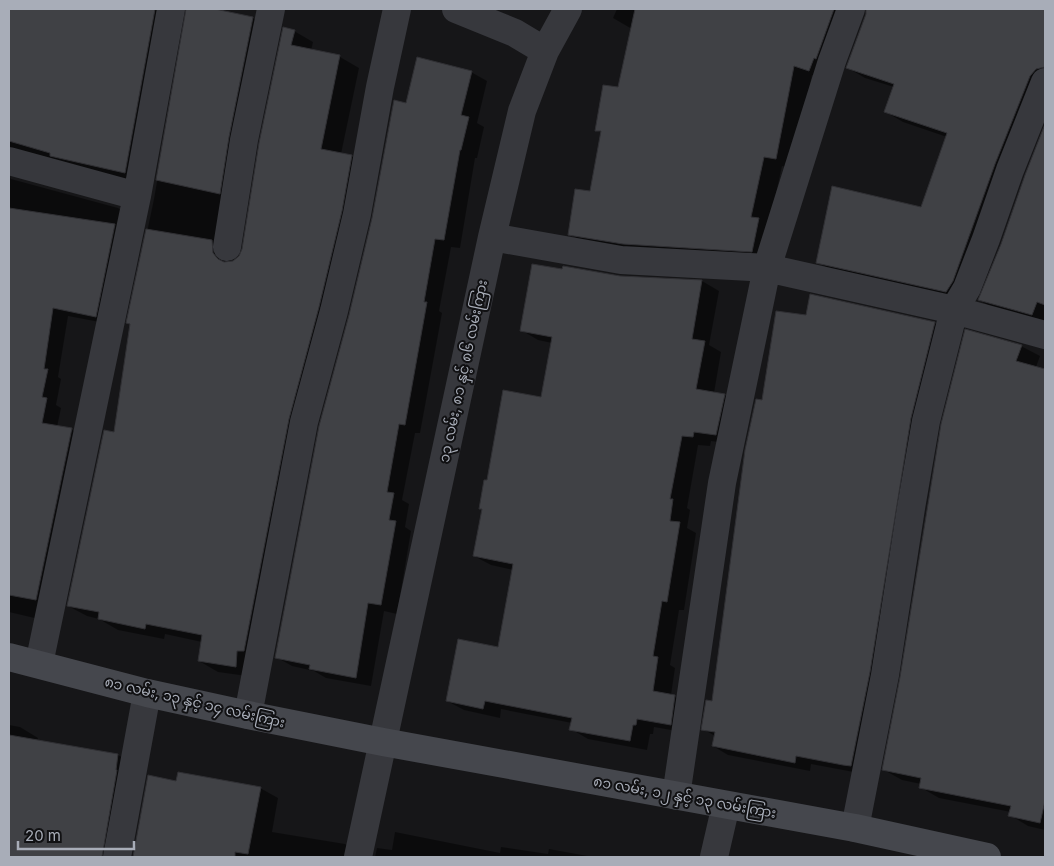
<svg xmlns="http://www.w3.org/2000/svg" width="1054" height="866" font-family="Inter,'Noto Sans Myanmar',sans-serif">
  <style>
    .shadow { fill: #0007 }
    .building { fill: #404145; stroke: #303034 }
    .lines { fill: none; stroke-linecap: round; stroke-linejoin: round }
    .street { stroke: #37383d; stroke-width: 28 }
    .secondary { stroke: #45474d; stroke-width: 28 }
    .labels { text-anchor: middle; stroke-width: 4; stroke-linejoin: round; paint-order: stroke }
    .street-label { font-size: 14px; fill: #a8adb8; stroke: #111113 }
  </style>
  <rect width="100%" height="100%" fill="#161618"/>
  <path class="shadow" d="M 9,9 L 173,9 L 139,184 L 9,164 Z
    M 187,9 L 209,9 L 253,18 L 272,29 L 230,256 L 231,263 L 240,258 L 244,250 L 261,143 L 294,31 L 313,42 L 311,51 L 340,57 L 359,68 L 341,154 L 351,156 L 370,167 L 254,677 L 218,672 L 199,661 L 202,642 L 165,634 L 164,639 L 118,630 L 99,619 L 87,616 L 68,606 L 115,434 L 132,325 L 128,323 L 154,199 Z
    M 617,9 L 858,9 L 827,81 L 812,75 L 794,169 L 782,166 L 769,226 L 770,261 L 587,244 L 569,234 L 591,192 L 602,133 L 597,130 L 619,89 L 632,29 L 613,18 Z
    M 867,9 L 1045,9 L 1045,94 L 964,302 L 835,273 L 818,262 L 922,209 L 947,137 L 903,122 L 886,112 L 894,87 L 865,78 L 848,68 L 867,14 Z
    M 471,72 L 487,81 L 477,123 L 484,127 L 477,158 L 475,158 L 460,248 L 451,247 L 439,311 L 442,313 L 420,433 L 415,433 L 402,500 L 409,504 L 405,527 L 411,531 L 397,614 L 384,611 L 371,686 L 326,678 L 314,671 L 292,666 L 276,657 L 407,104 Z
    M 1045,128 L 1045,323 L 997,310 L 979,300 Z
    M 9,175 L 11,179 L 118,208 L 132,217 L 110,324 L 68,316 L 58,377 L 61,379 L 56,405 L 61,408 L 57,427 L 72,430 L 86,438 L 43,620 L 9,612 Z
    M 620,277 L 702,281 L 719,291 L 709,345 L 721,352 L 714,393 L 724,395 L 741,405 L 733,444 L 711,441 L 710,446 L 698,445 L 687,508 L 690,510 L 687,528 L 696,533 L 684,610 L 679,610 L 670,665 L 675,668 L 671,695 L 692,706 L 688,733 L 654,727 L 653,734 L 650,734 L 647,750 L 588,739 L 571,729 L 572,723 L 501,709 L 500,718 L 464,710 L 447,701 L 499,649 L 513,570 L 491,565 L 474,556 L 488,482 L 542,398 L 552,343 L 538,340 L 521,330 Z
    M 807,316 L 934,323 L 949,332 L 859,773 L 811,764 L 810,771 L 728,755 L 713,746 L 715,736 L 703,729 L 713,703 L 763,401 Z
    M 1021,346 L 1040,356 L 1036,367 L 1045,370 L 1045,830 L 1028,826 L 1010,815 L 1011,812 L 939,798 L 920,787 L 921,784 L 902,780 L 884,770 L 902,678 L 943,424 Z
    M 9,725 L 20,727 L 38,738 L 37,741 L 118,755 L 136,765 L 121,857 L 9,857 Z
    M 149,777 L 177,782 L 260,788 L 278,798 L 272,832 L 345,844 L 362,854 L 362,857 L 134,857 Z
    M 395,832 L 500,853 L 501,847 L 548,854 L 549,849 L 593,857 L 375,857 L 377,848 L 392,850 Z"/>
  <path class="building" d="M 9,9 L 155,9 L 125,173 L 50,156 L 50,153 L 9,141 Z
    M 186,9 L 215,9 L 253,17 L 229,137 L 220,194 L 156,180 Z
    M 635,9 L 834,9 L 816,59 L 814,58 L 809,71 L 794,66 L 776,159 L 764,157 L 751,217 L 759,218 L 752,252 L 623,244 L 568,235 L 575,189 L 590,191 L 601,131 L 595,131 L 603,85 L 618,87 Z
    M 866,9 L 1045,9 L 1045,67 L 1036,69 L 1030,76 L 995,164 L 953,281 L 946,292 L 816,263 L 832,186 L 921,207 L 947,133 L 884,112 L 894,84 L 846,68 L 866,14 Z
    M 283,27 L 295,30 L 291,45 L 340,55 L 321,149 L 352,155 L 342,211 L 319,307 L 289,419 L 244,651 L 237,651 L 236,667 L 198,661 L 202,635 L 146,624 L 145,629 L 98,619 L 99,612 L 67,606 L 104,430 L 114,432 L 130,324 L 126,323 L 146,229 L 212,240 L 213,253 L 218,259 L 224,262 L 233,261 L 239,256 L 242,249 L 259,143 Z
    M 417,57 L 472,71 L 461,115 L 469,117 L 461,150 L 460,150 L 444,240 L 435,239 L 424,302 L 427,302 L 405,425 L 399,424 L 387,492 L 394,493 L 389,520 L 396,521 L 381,605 L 368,603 L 356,678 L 309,669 L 310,665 L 275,658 L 319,426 L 349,315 L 372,218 L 394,100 L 406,103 Z
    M 1045,124 L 1045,305 L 1037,302 L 1032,315 L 978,300 L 1001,244 L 1025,175 Z
    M 9,208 L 115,224 L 96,317 L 53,308 L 44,369 L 48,369 L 42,397 L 47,398 L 42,423 L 72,428 L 36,600 L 9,595 Z
    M 532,264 L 562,269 L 563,266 L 620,276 L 702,280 L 692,339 L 705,341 L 696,389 L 725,394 L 716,435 L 694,432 L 693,437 L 682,436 L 670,499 L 673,499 L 670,521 L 680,522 L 667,602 L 662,601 L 653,656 L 658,657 L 653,691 L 675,695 L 671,725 L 637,719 L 636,725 L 633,725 L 630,741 L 569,730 L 572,718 L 485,701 L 483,709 L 446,701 L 458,639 L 498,647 L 513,564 L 473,556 L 482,509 L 479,509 L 484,480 L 487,480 L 503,390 L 541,397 L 552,337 L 520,331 Z
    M 810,294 L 935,322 L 911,418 L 870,672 L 851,766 L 843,765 L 796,756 L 795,763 L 712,746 L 715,732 L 701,730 L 706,700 L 712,701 L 745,450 L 756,399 L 762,400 L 776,311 L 806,315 Z
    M 965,329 L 1022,345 L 1016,361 L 1045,369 L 1045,801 L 1040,823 L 1008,816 L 1011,806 L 919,788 L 921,778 L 882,770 L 900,677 L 941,424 Z
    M 9,735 L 118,754 L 116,770 L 117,770 L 102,857 L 9,857 Z
    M 178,772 L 261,787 L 248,854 L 235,852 L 235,857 L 133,857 L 148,775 L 176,781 Z"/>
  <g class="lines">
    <path class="street" d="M 456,9 L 515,33 L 545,51
      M 9,161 L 137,196
      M 492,237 L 621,260 L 767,268 L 954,310 L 1045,335
      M 227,247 L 244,140 L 271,9
      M 39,664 L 137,196 L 171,9
      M 248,715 L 304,422 L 334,311 L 357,214 L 380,87 L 397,9
      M 676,796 L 722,483 L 767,268 L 832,61 L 851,9
      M 855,828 L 885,675 L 911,508 L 926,421 L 954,310 L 967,288 L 986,239 L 1010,170 L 1045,82
      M 117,857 L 147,693
      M 358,857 L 492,237 L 522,111 L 545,51 L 568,9
      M 714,857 L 726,805"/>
    <path class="secondary" d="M 9,657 L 147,693 L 248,715 L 383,742 L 855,828 L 987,857"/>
  </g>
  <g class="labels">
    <g class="street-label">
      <text transform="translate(463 371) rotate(-78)" y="5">၁၃ လမ်း, ၈၁ နှင့် ၈၆ လမ်းကြား</text>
      <text transform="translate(195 702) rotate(13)" y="5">၈၁ လမ်း, ၁၃ နှင့် ၁၄ လမ်းကြား</text>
      <text transform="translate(685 797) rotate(10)" y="5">၈၁ လမ်း, ၁၂ နှင့် ၁၃ လမ်းကြား</text>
    </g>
  </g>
  <rect width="1054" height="866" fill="none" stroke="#a8adb8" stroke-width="20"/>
  <path d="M18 841v8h116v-8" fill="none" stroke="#a8adb8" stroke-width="2.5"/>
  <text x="25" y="841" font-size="15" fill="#a8adb8" stroke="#111113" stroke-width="4" paint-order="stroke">20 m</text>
</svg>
